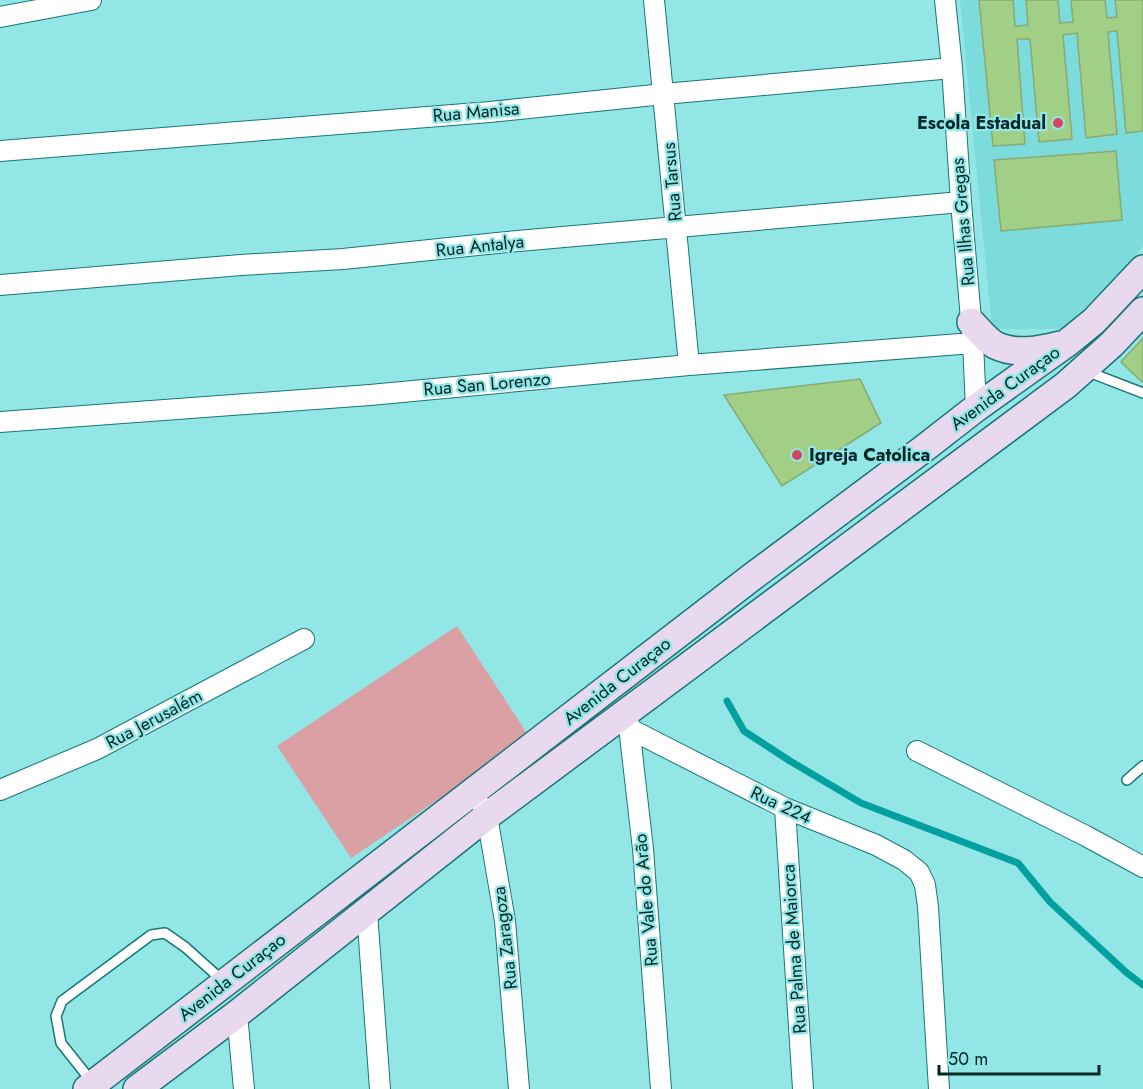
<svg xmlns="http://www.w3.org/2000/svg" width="1143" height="1089" font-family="Jost,sans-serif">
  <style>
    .built { fill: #7cdcdb }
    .green { fill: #dba0a4 }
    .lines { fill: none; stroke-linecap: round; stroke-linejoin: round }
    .stream { stroke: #03a0a0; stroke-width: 7 }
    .building { fill: #a1cf86; stroke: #88a975; stroke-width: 1.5 }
    .service-casing { stroke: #187676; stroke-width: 12 }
    .minor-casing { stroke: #187676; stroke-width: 22 }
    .secondary-casing { stroke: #187676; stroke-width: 30 }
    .service { stroke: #fff; stroke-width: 9 }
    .minor { stroke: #fff; stroke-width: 20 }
    .secondary { stroke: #e8d9ef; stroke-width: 27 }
    .poi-dot { fill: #d5455d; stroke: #92e7e6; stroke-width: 2 }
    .labels { text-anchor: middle; stroke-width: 4.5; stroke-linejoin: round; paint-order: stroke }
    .street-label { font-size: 18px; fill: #022827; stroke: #92e7e6 }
    .poi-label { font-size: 18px; font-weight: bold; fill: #022827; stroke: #92e7e6; text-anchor: end }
  </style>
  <rect width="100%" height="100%" fill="#92e7e6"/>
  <path class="built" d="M 960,0 L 1143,0 L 1143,246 L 1110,284 L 1062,329 L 992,329 Z"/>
  <path class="green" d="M 457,626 L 530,738 L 351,858 L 277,746 Z"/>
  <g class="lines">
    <path class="stream" d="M 727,701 L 744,731 L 790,761 L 861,803 L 1018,863 L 1050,902 L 1127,973 L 1143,985"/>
  </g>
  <path class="building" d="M 979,0 L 1013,0 L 1015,26 L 1028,25 L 1026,0 L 1058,0 L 1060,23 L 1073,22 L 1071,0 L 1105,0 L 1107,18 L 1117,17 L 1115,0 L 1143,0 L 1143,131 L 1126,133 L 1117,31 L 1108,32 L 1117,134 L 1086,138 L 1077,33 L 1063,35 L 1072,139 L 1039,142 L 1030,39 L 1017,39 L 1025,144 L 993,146 Z
    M 1116,151 L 1122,220 L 1001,231 L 994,160 Z
    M 1143,338 L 1143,381 L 1142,382 L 1121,362 Z
    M 860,379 L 881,423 L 782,486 L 724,395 Z"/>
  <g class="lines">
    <g class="service-casing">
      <path id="service" d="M 1086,371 L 1143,393
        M 1127,780 L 1143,766
        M 92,1082 L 61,1043 L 56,1016 L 62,1001 L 151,935 L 165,933 L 185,947 L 223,981"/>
    </g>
    <g class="minor-casing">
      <path id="minor" d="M 654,0 L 689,365
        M 945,0 L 952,68 L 961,202 L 973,343 L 976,408
        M 0,17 L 91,0
        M 0,151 L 490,112 L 664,94 L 952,68
        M 0,285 L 241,265 L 343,259 L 507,242 L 961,202
        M 0,422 L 370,395 L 689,365 L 973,343
        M 628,718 L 643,849 L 661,1089
        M 630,729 L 785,808 L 876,845 L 904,860 L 919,872 L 925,885 L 928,907 L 939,1089
        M 917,751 L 1086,836 L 1143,867
        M 0,790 L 97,749 L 304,639
        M 483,807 L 487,816 L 505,921 L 519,1089
        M 785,808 L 803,1089
        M 367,912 L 380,1089
        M 237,1014 L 244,1089"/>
    </g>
    <g class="secondary-casing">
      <path id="secondary" d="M 971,322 C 978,329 986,340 995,345 C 1015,355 1040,350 1060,345
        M 87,1089 L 752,577 L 922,450 L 976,408 L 1067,343 L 1094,321 L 1143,269
        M 137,1089 L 237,1014 L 487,816 L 1066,385 L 1112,344 L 1143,311"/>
    </g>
    <use href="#service" class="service"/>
    <use href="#minor" class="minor"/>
    <use href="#secondary" class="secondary"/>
  </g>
  <g class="poi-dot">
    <circle cx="1058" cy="123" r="6"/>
    <circle cx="797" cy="455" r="6"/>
  </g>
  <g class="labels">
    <g class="street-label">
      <text transform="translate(476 112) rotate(-5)" y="6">Rua Manisa</text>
      <text transform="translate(672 182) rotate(-95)" y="6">Rua Tarsus</text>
      <text transform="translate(963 222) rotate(-95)" y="6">Rua Ilhas Gregas</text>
      <text transform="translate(480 246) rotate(-6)" y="6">Rua Antalya</text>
      <text transform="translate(487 384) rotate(-5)" y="6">Rua San Lorenzo</text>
      <text transform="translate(1005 388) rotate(-36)" y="6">Avenida Curaçao</text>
      <text transform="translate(617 681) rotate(-38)" y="6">Avenida Curaçao</text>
      <text transform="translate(154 719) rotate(-28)" y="6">Rua Jerusalém</text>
      <text transform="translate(781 805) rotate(25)" y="6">Rua 224</text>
      <text transform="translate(646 900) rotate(-95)" y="6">Rua Vale do Arão</text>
      <text transform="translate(505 938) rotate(-97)" y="6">Rua Zaragoza</text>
      <text transform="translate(794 949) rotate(-94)" y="6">Rua Palma de Maiorca</text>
      <text transform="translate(232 977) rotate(-38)" y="6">Avenida Curaçao</text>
    </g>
    <g class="poi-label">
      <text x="1046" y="129">Escola Estadual</text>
      <text x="809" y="461" text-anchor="start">Igreja Catolica</text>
    </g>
  </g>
  <path d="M939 1065v9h160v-9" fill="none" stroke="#022827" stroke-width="3"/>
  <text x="948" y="1065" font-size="18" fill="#022827" stroke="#92e7e6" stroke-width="4.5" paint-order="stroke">50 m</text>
</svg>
